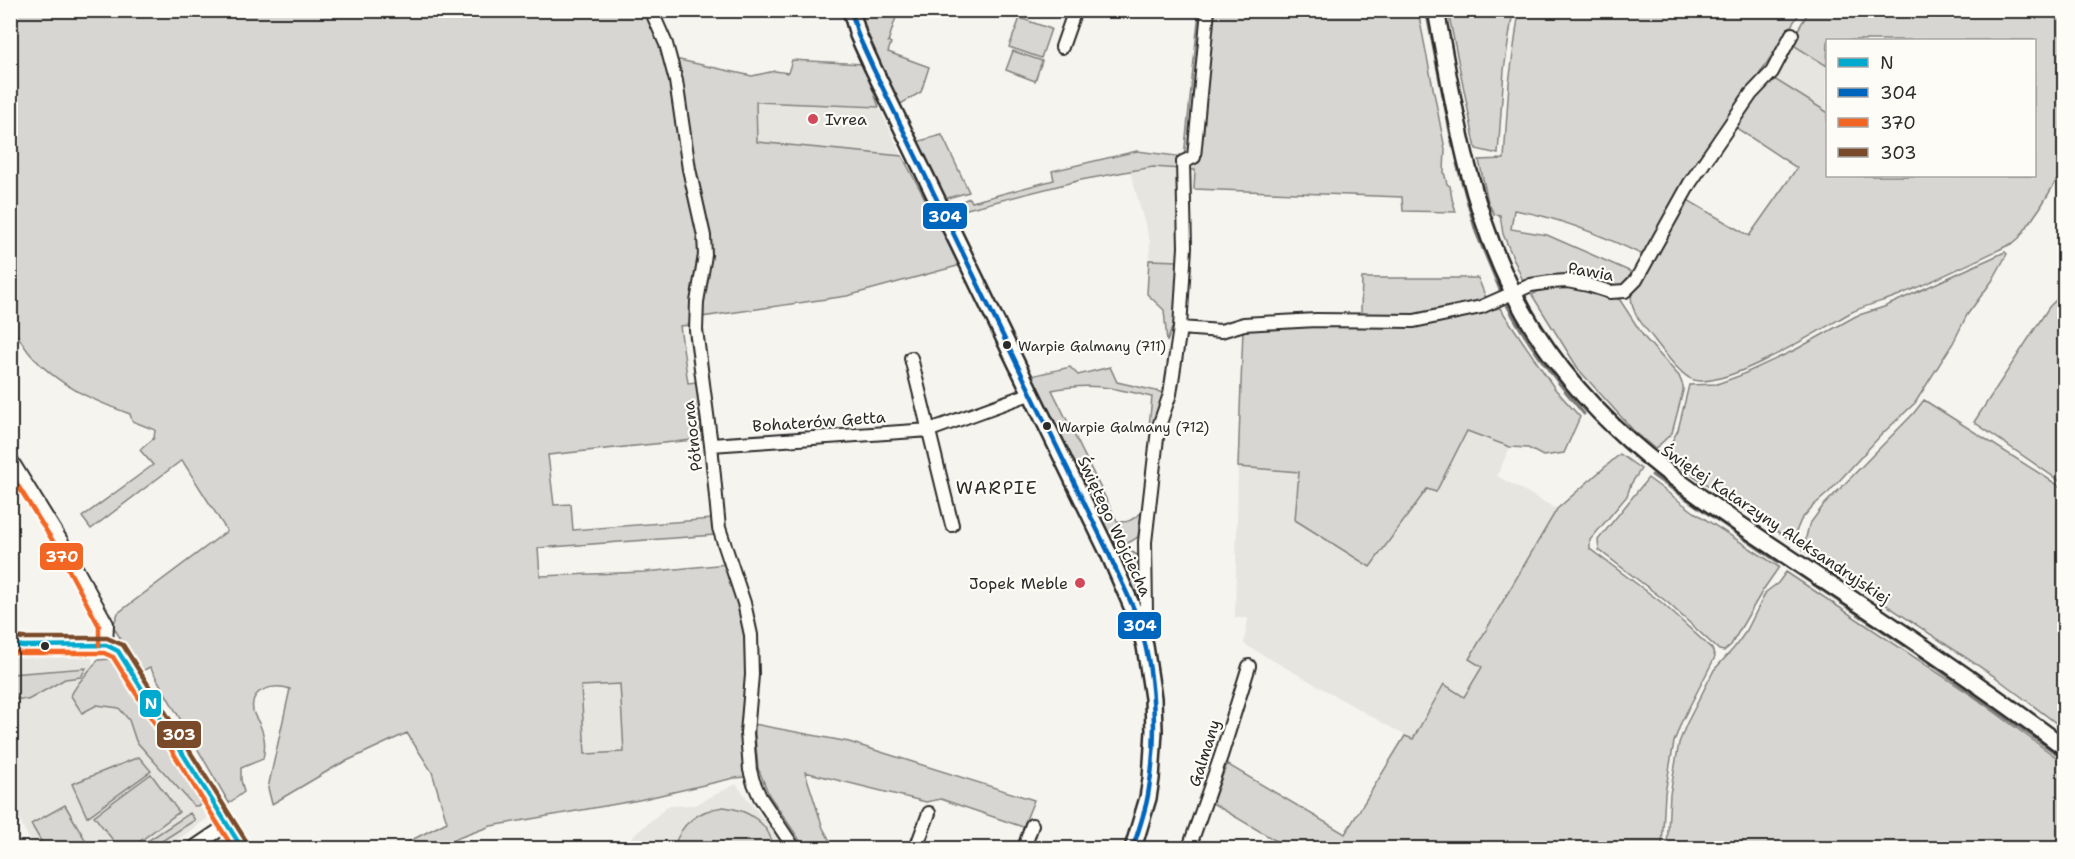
<svg xmlns="http://www.w3.org/2000/svg" width="2075" height="859" font-family="'Shantell Sans',sans-serif">
  <style>
    .built { fill: #e6e5e0 }
    .green { fill: #d7d6d2; stroke: #81807e; stroke-width: 1.5; fill-rule: evenodd }
    .lines { fill: none; stroke-linecap: round; stroke-linejoin: round }
    .stream { stroke: #797877; stroke-width: 3 }
    .minor-casing { stroke: #2b2b2b; stroke-width: 16 }
    .tertiary-casing { stroke: #2b2b2b; stroke-width: 20 }
    .minor { stroke: #fdfcf7; stroke-width: 12 }
    .tertiary { stroke: #fdfcf7; stroke-width: 15 }
    .bus-1-casing { stroke: #fdfcf7; stroke-width: 9 }
    .bus-2-casing { stroke: #fdfcf7; stroke-width: 9 }
    .bus-3-casing { stroke: #fdfcf7; stroke-width: 9 }
    .bus-4-casing { stroke: #fdfcf7; stroke-width: 9 }
    .bus-1 { stroke: #00a9ce; stroke-width: 4.5 }
    .bus-2 { stroke: #0065bd; stroke-width: 4.5 }
    .bus-3 { stroke: #f26522; stroke-width: 4.5 }
    .bus-4 { stroke: #7a4b2a; stroke-width: 4.5 }
    .poi-dot { fill: #d1495b; stroke: #fdfcf7; stroke-width: 2 }
    .bus-dot { fill: #2b2b2b; stroke: #fdfcf7; stroke-width: 2 }
    .labels { text-anchor: middle; stroke-width: 4.5; stroke-linejoin: round; paint-order: stroke }
    .bus-label { font-size: 14px; fill: #2b2b2b; stroke: #fdfcf7; text-anchor: start }
    .poi-label { font-size: 16px; fill: #2b2b2b; stroke: #fdfcf7; text-anchor: start }
    .street-label { font-size: 16px; fill: #2b2b2b; stroke: #fdfcf7 }
    .neighbourhood-label { font-size: 18px; letter-spacing: 1.5px; fill: #2b2b2b; stroke: #fdfcf7 }
    .line-badge { stroke: #fdfcf7; stroke-width: 2 }
    .badge-label { font-size: 16px; text-anchor: middle; font-weight: bold; fill: #fff }
  </style>
  <rect width="100%" height="100%" fill="#f5f4ef"/>
  <filter id="ink" filterUnits="userSpaceOnUse"><feTurbulence type="fractalNoise" baseFrequency=".0167" numOctaves="2"/><feDisplacementMap in="SourceGraphic" scale="12" xChannelSelector="R" yChannelSelector="G"/><feConvolveMatrix kernelMatrix="1 2 1 2 8 2 1 2 1" color-interpolation-filters="sRGB"/></filter>
  <g filter="url(#ink)">
    <path class="built" d="M 1793,46 L 1827,66 L 1827,112 L 1776,80 Z
      M 755,102 L 879,107 L 902,156 L 757,142 Z
      M 1153,167 L 1178,168 L 1182,224 L 1179,261 L 1149,260 L 1150,242 L 1130,171 Z
      M 1467,431 L 1510,447 L 1497,476 L 1557,509 L 1470,658 L 1483,667 L 1463,697 L 1444,684 L 1413,740 L 1244,644 L 1248,618 L 1235,618 L 1238,467 L 1300,472 L 1427,488 L 1436,492 Z
      M 11,653 L 91,653 L 93,665 L 113,664 L 154,748 L 208,818 L 166,848 L 34,848 L 11,803 Z
      M 620,684 L 624,752 L 585,754 L 581,686 Z
      M 736,784 L 786,848 L 636,848 L 631,838 L 668,806 L 695,805 Z"/>
    <path class="green" d="M 11,11 L 647,11 L 658,35 L 669,71 L 682,164 L 692,201 L 700,247 L 690,325 L 680,326 L 688,383 L 696,382 L 702,439 L 548,455 L 554,505 L 571,504 L 573,530 L 712,519 L 715,535 L 538,548 L 540,576 L 645,572 L 727,564 L 736,587 L 751,657 L 744,739 L 746,777 L 734,778 L 639,800 L 491,826 L 453,840 L 440,848 L 396,848 L 447,822 L 432,772 L 407,733 L 338,765 L 272,804 L 268,788 L 290,689 C 275,684 249,688 253,710 C 253,714 257,719 259,723 C 265,736 266,745 263,759 L 241,768 L 241,780 L 244,792 L 229,803 L 150,667 L 140,672 L 113,626 L 118,613 L 227,531 L 182,460 L 91,529 L 82,517 L 153,465 L 140,450 L 154,438 L 155,430 L 132,421 L 130,414 C 92,400 59,386 31,355 C 23,346 17,334 11,324 ZM 620,684 L 624,752 L 585,754 L 581,686 Z
      M 858,11 L 898,11 L 888,42 L 891,43 L 888,52 L 929,67 L 921,92 L 899,105 C 884,74 867,44 858,11 Z
      M 1199,11 L 1418,11 L 1445,149 L 1444,172 L 1447,184 L 1450,186 L 1452,199 L 1456,212 L 1403,211 L 1402,197 L 1194,189 L 1195,170 L 1153,167 L 1130,171 L 1081,180 L 951,213 L 951,210 C 957,205 962,200 970,198 L 972,202 L 1054,180 L 1052,171 L 1137,151 L 1184,157 Z
      M 1448,11 L 1513,11 L 1504,70 L 1498,154 L 1476,149 Z
      M 1519,11 L 1801,11 L 1733,114 L 1645,256 C 1604,236 1559,217 1514,210 L 1511,229 L 1547,235 L 1636,274 L 1620,290 L 1533,279 L 1523,281 L 1503,234 L 1500,215 L 1494,214 L 1488,202 L 1479,160 L 1504,159 L 1509,83 Z
      M 1809,11 L 2064,11 L 2064,168 L 2040,208 L 2019,238 L 2013,243 C 1975,261 1936,280 1897,296 C 1882,302 1865,305 1850,313 C 1820,330 1726,389 1694,380 C 1681,377 1662,349 1653,338 C 1642,324 1628,309 1632,291 L 1686,199 L 1749,236 L 1797,168 L 1735,127 L 1764,83 L 1776,80 L 1827,112 L 1828,176 L 2034,176 L 2034,40 L 1828,40 L 1827,66 L 1790,43 Z
      M 1020,18 L 1051,29 L 1041,58 L 1009,47 Z
      M 1013,51 L 1042,61 L 1035,81 L 1006,70 Z
      M 675,59 L 752,76 L 775,71 L 788,73 L 792,60 L 863,64 L 879,107 L 756,102 L 757,142 L 902,156 L 961,265 L 847,296 L 701,317 L 711,239 L 694,171 Z
      M 942,135 L 969,192 L 944,199 L 916,142 Z
      M 2005,252 L 2007,254 L 1992,281 L 1967,315 L 1953,343 L 1915,403 L 1882,434 L 1829,492 L 1812,507 L 1801,520 L 1792,541 L 1664,456 L 1678,430 L 1689,385 L 1717,384 L 1739,376 L 1795,350 L 1856,316 L 1884,307 Z
      M 1149,260 L 1179,261 L 1176,317 L 1167,342 L 1164,310 L 1147,294 Z
      M 1362,278 L 1478,278 L 1486,298 L 1484,301 L 1414,317 L 1362,316 L 1361,310 Z
      M 1567,284 L 1614,297 L 1620,300 L 1644,337 L 1679,376 L 1683,386 L 1683,391 L 1672,433 L 1655,449 L 1633,430 L 1579,370 L 1532,295 L 1542,289 Z
      M 2064,297 L 2064,484 L 1974,422 L 2049,307 L 2058,298 Z
      M 1500,308 L 1555,389 L 1580,417 L 1564,453 L 1543,456 L 1528,448 L 1510,447 L 1467,431 L 1436,492 L 1427,489 L 1370,567 L 1295,520 L 1299,472 L 1238,467 L 1243,329 L 1321,325 L 1384,327 L 1409,326 Z
      M 1070,367 L 1078,375 L 1110,367 L 1117,382 L 1165,393 L 1155,428 L 1149,427 L 1152,397 C 1113,388 1092,382 1052,390 L 1117,521 C 1127,524 1133,519 1141,513 L 1138,537 C 1129,543 1122,548 1111,542 L 1035,388 L 1031,376 Z
      M 1924,400 L 2064,489 L 2064,729 L 1994,676 L 1803,550 L 1809,525 L 1823,506 L 1913,414 Z
      M 1620,454 L 1641,469 L 1631,484 L 1627,496 L 1590,540 L 1590,549 L 1661,602 L 1712,649 L 1715,657 L 1681,723 L 1674,742 L 1665,793 L 1662,848 L 1288,848 L 1212,803 L 1227,764 L 1345,834 L 1405,736 L 1413,739 L 1444,684 L 1464,697 L 1482,667 L 1469,659 L 1557,509 Z
      M 1648,478 L 1694,512 L 1779,567 L 1763,590 L 1731,645 L 1724,651 L 1719,650 L 1667,602 L 1599,550 L 1598,540 Z
      M 1132,552 L 1139,556 L 1139,603 L 1120,564 L 1121,558 Z
      M 1786,572 L 1970,694 L 2064,763 L 2064,848 L 1667,848 L 1670,794 L 1679,743 L 1686,725 L 1714,670 L 1734,648 L 1747,630 L 1766,592 L 1778,583 Z
      M 112,659 L 124,670 L 158,731 L 204,805 L 194,806 L 136,741 L 129,720 L 119,708 L 97,705 L 82,713 L 71,696 C 74,686 90,670 98,660 Z
      M 86,668 L 81,677 L 65,679 L 28,700 L 11,698 L 11,674 Z
      M 754,724 L 849,742 L 1034,800 L 1023,827 L 941,799 L 926,802 L 805,772 L 823,828 L 834,848 L 805,848 L 769,795 L 758,768 Z
      M 139,757 L 151,771 L 87,817 L 72,784 Z
      M 151,774 L 179,812 L 131,848 L 119,848 L 94,816 Z
      M 65,805 L 90,848 L 45,848 L 31,824 Z
      M 724,807 C 749,810 769,823 774,848 L 674,848 C 680,823 699,810 724,807 Z
      M 190,813 L 195,820 L 151,848 L 137,848 Z"/>
    <g class="lines">
      <path class="stream" d="M 1426,10 L 1453,147
        M 1457,164 L 1476,232 L 1500,290
        M 1507,305 C 1528,345 1555,379 1584,414
        M 1652,475 L 1778,562
        M 1792,570 L 1917,654 L 2064,759"/>
      <g class="minor-casing">
        <path id="minor" d="M 651,10 L 666,44 L 676,81 L 689,169 L 704,236 L 705,255 L 697,302 L 696,330 L 711,445 L 719,528 L 744,603 L 751,635 L 752,675 L 747,733 L 750,770 L 753,781 L 760,797 L 794,848
          M 1062,47 L 1075,10
          M 1180,328 L 1221,331 L 1244,324 L 1316,320 L 1414,321 L 1481,307 L 1531,285 L 1551,282 L 1567,281 L 1588,285 L 1610,292 L 1625,291 L 1636,280 L 1690,183 L 1751,94 L 1772,72 L 1792,34
          M 911,358 L 952,525
          M 711,445 L 930,430 L 1032,393
          M 10,458 L 62,542 L 107,624 L 106,645
          M 1137,618 L 1146,612 L 1145,542 L 1158,429 L 1170,394 L 1180,328 L 1185,247 L 1183,162 L 1194,157 L 1208,10
          M 193,848 L 227,825
          M 916,848 L 929,813
          M 1024,848 L 1032,825
          M 1189,848 L 1221,756 L 1249,666"/>
      </g>
      <g class="tertiary-casing">
        <path id="tertiary" d="M 851,10 L 858,35 L 873,68 L 1109,554 L 1137,618 L 1145,646 L 1153,698 L 1154,731 L 1151,779 L 1148,798 L 1133,848
          M 1436,10 C 1454,106 1468,202 1512,290 C 1580,427 1695,494 1817,576 C 1901,631 1984,687 2064,747
          M 10,644 L 23,646 L 106,645 L 118,651 L 125,660 L 242,848"/>
      </g>
      <use href="#minor" class="minor"/>
      <use href="#tertiary" class="tertiary"/>
      <g class="bus-1-casing">
        <path id="bus-1" d="M 10,644 L 23,646 L 106,645 L 118,651 L 242,848"/>
      </g>
      <g class="bus-2-casing">
        <path id="bus-2" d="M 851,10 L 858,35 L 873,68 L 1109,554 C 1118,575 1129,596 1137,617 C 1156,670 1158,740 1148,795 C 1145,813 1138,831 1133,848"/>
      </g>
      <g class="bus-3-casing">
        <path id="bus-3" d="M 10,473 L 56,546 L 99,626 L 99,645
          M 10,652 L 23,653 L 104,653 L 113,657 L 233,848"/>
      </g>
      <g class="bus-4-casing">
        <path id="bus-4" d="M 11,637 L 24,638 L 107,638 L 123,645 L 248,844"/>
      </g>
      <use href="#bus-1" class="bus-1"/>
      <use href="#bus-2" class="bus-2"/>
      <use href="#bus-3" class="bus-3"/>
      <use href="#bus-4" class="bus-4"/>
    </g>
  </g>
  <g class="poi-dot">
    <circle cx="813" cy="119" r="6"/>
    <circle cx="1080" cy="583" r="6"/>
  </g>
  <g class="bus-dot">
    <circle cx="1007" cy="345" r="5"/>
    <circle cx="1047" cy="426" r="5"/>
    <circle cx="45" cy="646" r="5"/>
  </g>
  <g class="labels">
    <g class="bus-label">
      <text x="1018" y="351">Warpie Galmany (711)</text>
      <text x="1058" y="432">Warpie Galmany (712)</text>
    </g>
    <g class="poi-label">
      <text x="825" y="125">Ivrea</text>
      <text x="1068" y="589" text-anchor="end">Jopek Meble</text>
    </g>
    <g class="street-label">
      <text transform="translate(1591 271) rotate(10)" y="6">Pawia</text>
      <text transform="translate(819 421) rotate(-4)" y="6">Bohaterów Getta</text>
      <text transform="translate(692 436) rotate(-97)" y="6">Północna</text>
      <text transform="translate(1776 524) rotate(34)" y="6">Świętej Katarzyny Aleksandryjskiej</text>
      <text transform="translate(1115 526) rotate(65)" y="6">Świętego Wojciecha</text>
      <text transform="translate(1204 753) rotate(-72)" y="6">Galmany</text>
    </g>
    <g class="neighbourhood-label">
      <text x="997" y="494">WARPIE</text>
    </g>
  </g>
  <g class="line-badge">
    <rect x="922" y="202" width="46" height="28" rx="6" fill="#0065bd"/>
    <rect x="39" y="542" width="45" height="29" rx="6" fill="#f26522"/>
    <rect x="1117" y="611" width="45" height="29" rx="6" fill="#0065bd"/>
    <rect x="139" y="689" width="23" height="29" rx="6" fill="#00a9ce"/>
    <rect x="156" y="720" width="46" height="29" rx="6" fill="#7a4b2a"/>
  </g>
  <g class="badge-label">
    <text x="945" y="222">304</text>
    <text x="62" y="562">370</text>
    <text x="1140" y="631">304</text>
    <text x="151" y="709">N</text>
    <text x="179" y="740">303</text>
  </g>
  <rect width="2075" height="859" fill="none" stroke="#fdfcf7" stroke-width="36"/>
  <rect x="18" y="18" width="2039" height="823" fill="none" stroke="#2b2b2b" stroke-width="2" filter="url(#ink)"/>
  <rect x="1826" y="39" width="210" height="138" fill="#fdfcf7" stroke="#a9a8a5" stroke-width="1.5"/>
  <rect x="1838" y="58" width="30" height="9" fill="#00a9ce" stroke="#a9a8a5" stroke-width="1.5"/>
  <text x="1880" y="69" font-size="18" fill="#2b2b2b">N</text>
  <rect x="1838" y="88" width="30" height="9" fill="#0065bd" stroke="#a9a8a5" stroke-width="1.5"/>
  <text x="1880" y="99" font-size="18" fill="#2b2b2b">304</text>
  <rect x="1838" y="118" width="30" height="9" fill="#f26522" stroke="#a9a8a5" stroke-width="1.5"/>
  <text x="1880" y="129" font-size="18" fill="#2b2b2b">370</text>
  <rect x="1838" y="148" width="30" height="9" fill="#7a4b2a" stroke="#a9a8a5" stroke-width="1.5"/>
  <text x="1880" y="159" font-size="18" fill="#2b2b2b">303</text>
</svg>
